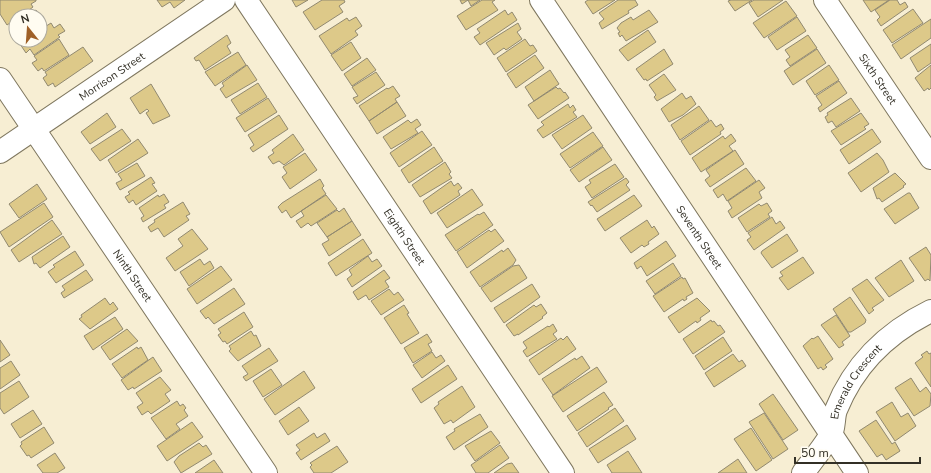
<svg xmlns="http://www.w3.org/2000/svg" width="931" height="473" font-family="'Nunito Sans',sans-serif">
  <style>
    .building { fill: #ddc989; stroke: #918970 }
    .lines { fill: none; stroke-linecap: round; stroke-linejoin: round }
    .minor-casing { stroke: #7f775f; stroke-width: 24 }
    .minor { stroke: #fff; stroke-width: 22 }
    .labels { text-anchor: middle; stroke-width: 3.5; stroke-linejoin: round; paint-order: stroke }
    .street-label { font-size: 11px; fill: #322f25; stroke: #fffcf1 }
  </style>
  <rect width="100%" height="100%" fill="#f7eed3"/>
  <path class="building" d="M 0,0 L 36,0 L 36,1 L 31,4 L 33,7 L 21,16 L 16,16 L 16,19 L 7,25 L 0,14 Z
    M 157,0 L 185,0 L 174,8 L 170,2 L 162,7 Z
    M 292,0 L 308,0 L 296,7 Z
    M 322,0 L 344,0 L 345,2 L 339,6 L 343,12 L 315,30 L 303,12 Z
    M 460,0 L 480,0 L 471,6 L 468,0 L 462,4 Z
    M 482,0 L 495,0 L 492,2 L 498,10 L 466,30 L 457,16 Z
    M 588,0 L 615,0 L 593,14 L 585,2 Z
    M 618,0 L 635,0 L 638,5 L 628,11 L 629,13 L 602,29 L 599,23 L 604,19 L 599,13 Z
    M 731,0 L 752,0 L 735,11 L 728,1 Z
    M 754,0 L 783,0 L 758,17 L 749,3 Z
    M 863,0 L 889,0 L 871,12 Z
    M 890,0 L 897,0 L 900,5 L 905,2 L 908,7 L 881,26 L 877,20 L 880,17 L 875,10 Z
    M 786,1 L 797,16 L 764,38 L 753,23 Z
    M 913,9 L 923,23 L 892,43 L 883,30 Z
    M 36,10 L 46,25 L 40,29 L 40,16 L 27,16 Z
    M 505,10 L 508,15 L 512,12 L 517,20 L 480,45 L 474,37 L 480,33 L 477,29 Z
    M 649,10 L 658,22 L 626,41 L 622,35 L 620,37 L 618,33 L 620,32 L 617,28 L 621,23 L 631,17 L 633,20 Z
    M 356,17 L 362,26 L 355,31 L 358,35 L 331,54 L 319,36 L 347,18 L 349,21 Z
    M 797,17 L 806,31 L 777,50 L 768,37 Z
    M 931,19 L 931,38 L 901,59 L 892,45 Z
    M 51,23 L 54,28 L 60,24 L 65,31 L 58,35 L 60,37 L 34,55 L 30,49 L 26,53 L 20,44 L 25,40 L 40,40 L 40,30 Z
    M 518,23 L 521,29 L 517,32 L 522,39 L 506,50 L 504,48 L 494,55 L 486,43 Z
    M 648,30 L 656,42 L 628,61 L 619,50 Z
    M 227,35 L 231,43 L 227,46 L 231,53 L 205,70 L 199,60 L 196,61 L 194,58 Z
    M 808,35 L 817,48 L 790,66 L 786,60 L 790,57 L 785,50 Z
    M 59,39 L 69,55 L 44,71 L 42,68 L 38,71 L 32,63 L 37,60 L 34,56 Z
    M 525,39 L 530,46 L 533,45 L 537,51 L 506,72 L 497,58 Z
    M 351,42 L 361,58 L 342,71 L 331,55 Z
    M 931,44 L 931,63 L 918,72 L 910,58 Z
    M 83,47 L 93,61 L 55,87 L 53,83 L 48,86 L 43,78 L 47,75 L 45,72 Z
    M 664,49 L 673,64 L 647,81 L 646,79 L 644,80 L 636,69 Z
    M 817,49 L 826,63 L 793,85 L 784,71 Z
    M 238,52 L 246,65 L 215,86 L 205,72 Z
    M 535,55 L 544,68 L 516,88 L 507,74 Z
    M 367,58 L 376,70 L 352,86 L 344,74 Z
    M 247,65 L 257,80 L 226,98 L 220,89 L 224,86 L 222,83 Z
    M 829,65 L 839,80 L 815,95 L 806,81 Z
    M 931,65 L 931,88 L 929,90 L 928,88 L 924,91 L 915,78 Z
    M 550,70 L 559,84 L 534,101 L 525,87 Z
    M 376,72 L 385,85 L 357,104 L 353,98 L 358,96 L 352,87 Z
    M 664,74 L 676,90 L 657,101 L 654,97 L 656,95 L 649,85 Z
    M 839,81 L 847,93 L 820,112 L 818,108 L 822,105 L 816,96 Z
    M 258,83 L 267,97 L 240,114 L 231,100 Z
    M 151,84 L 170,116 L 153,124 L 146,113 L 149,111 L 147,109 L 140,114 L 130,98 Z
    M 393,86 L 400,96 L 395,99 L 397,102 L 369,121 L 359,106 L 387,88 L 388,89 Z
    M 556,87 L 558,89 L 560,88 L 564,93 L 565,92 L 569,98 L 538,119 L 528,105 Z
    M 682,93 L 686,99 L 691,96 L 696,104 L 683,115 L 669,122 L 661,109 Z
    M 268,98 L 277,112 L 245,132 L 236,118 Z
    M 851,98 L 860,111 L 836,127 L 832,121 L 828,123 L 825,117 L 828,115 L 827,113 Z
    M 397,102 L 406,116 L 377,134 L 369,121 Z
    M 568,104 L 570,108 L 573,105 L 576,110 L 573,112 L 577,117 L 543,138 L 537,130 L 544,125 L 541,122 Z
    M 699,106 L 709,120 L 680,140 L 671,125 Z
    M 107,113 L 116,127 L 90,144 L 81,132 Z
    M 861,113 L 869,124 L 864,127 L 866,129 L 841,145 L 831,131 Z
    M 279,115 L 288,129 L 253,152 L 250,148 L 254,145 L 248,135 Z
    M 583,115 L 592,128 L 562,149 L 552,135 Z
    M 417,119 L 421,125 L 415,129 L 418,133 L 391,149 L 383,137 L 408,120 L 411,123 Z
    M 711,120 L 716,127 L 721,124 L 724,129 L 720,132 L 721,134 L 690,155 L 681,141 Z
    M 122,129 L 131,141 L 100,161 L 91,149 Z
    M 872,129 L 881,142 L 849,164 L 840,150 Z
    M 422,131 L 432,145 L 399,167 L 390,153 Z
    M 593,132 L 603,146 L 570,168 L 560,154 Z
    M 293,134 L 304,150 L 284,165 L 279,161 L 273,164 L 268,157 L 274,153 L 272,150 Z
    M 731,134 L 736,141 L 729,146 L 733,151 L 701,172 L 692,158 L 723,136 L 725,139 Z
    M 138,139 L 148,153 L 116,173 L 108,160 Z
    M 434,147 L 443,161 L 409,183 L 401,170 Z
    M 603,147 L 612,160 L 579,182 L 570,170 Z
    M 735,150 L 744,164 L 710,187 L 705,180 L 710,176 L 706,170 Z
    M 305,153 L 317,170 L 290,189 L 282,177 L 287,173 L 283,167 Z
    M 877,153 L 883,160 L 889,172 L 861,192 L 848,173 Z
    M 445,162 L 451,172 L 449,174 L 452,178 L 420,197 L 412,185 Z
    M 137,163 L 145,176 L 120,190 L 116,183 L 122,180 L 118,174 Z
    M 615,164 L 624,177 L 592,198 L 585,187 L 591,183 L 589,180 Z
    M 746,168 L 756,181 L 727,201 L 723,194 L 718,198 L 713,190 Z
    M 895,173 L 906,184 L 903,186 L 904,187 L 882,202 L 879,198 L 877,199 L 873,188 Z
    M 151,177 L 155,183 L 152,184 L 157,191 L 136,205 L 133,200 L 129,203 L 125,197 L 130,194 L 128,192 Z
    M 626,178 L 629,182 L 626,185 L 630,190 L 597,212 L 592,205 L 591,206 L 588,202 Z
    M 320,179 L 324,186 L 322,188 L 326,194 L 291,218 L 286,210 L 282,213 L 278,207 L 282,203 Z
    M 759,180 L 765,188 L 759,192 L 762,198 L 732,218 L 728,211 L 732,208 L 728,201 Z
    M 451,181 L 454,186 L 458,183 L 462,188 L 458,191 L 460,195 L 431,214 L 423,201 Z
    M 37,184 L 47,199 L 19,218 L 9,204 Z
    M 472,189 L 483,205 L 447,228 L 437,213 Z
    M 908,193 L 910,193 L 919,208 L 895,224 L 884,209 Z
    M 164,194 L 169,202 L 164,205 L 166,208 L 143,222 L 141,218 L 144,216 L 139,208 L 158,195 L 159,197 Z
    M 326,195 L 337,209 L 311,226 L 308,223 L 301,228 L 296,221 L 304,216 L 301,211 Z
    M 634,195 L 642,206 L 605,231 L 597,219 Z
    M 183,202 L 190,214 L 186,216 L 189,220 L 164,237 L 158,228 L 151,232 L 148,227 L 155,222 L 154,220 Z
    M 44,203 L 53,217 L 9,247 L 0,232 Z
    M 767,203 L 772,211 L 768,214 L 770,217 L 747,232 L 738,218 L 759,204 L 761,206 Z
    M 344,208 L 352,221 L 327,237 L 317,223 L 337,210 L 339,212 Z
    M 484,212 L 493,225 L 456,251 L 445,235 L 478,214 L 479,215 Z
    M 772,217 L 776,224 L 780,221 L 785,228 L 754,250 L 747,240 L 751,237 L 748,233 Z
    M 52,220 L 62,234 L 19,262 L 11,250 Z
    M 647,220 L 652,228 L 654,226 L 659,234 L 648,242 L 649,244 L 644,247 L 642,245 L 631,253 L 620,238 Z
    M 352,221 L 361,235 L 329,256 L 322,244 L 329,240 L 327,237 Z
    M 192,229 L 208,249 L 175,271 L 166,258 L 183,246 L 178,239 Z
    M 495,229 L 504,241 L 467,268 L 457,252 L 489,230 L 491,232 Z
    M 787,234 L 798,251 L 772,268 L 761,253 L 762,251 Z
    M 63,236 L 70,247 L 40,268 L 36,263 L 34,264 L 32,257 Z
    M 363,239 L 372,253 L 336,276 L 328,263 Z
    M 666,241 L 676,256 L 647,276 L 641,266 L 637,269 L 634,263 Z
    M 926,247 L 931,255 L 930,281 L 928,279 L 925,281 L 909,258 Z
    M 508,248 L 516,260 L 513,265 L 480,287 L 470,272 L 502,250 L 503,252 Z
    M 75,251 L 84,265 L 56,283 L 48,272 L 55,267 L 53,265 Z
    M 368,256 L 372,262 L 377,259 L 382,266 L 352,287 L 347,279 L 352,275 L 349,270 Z
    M 803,257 L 814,273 L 788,290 L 779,278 L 783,276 L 780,272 Z
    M 200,259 L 204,265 L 210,261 L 214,268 L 189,286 L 180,272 Z
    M 901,260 L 914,281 L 889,297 L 875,278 Z
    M 673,263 L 681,276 L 655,294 L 646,281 Z
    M 519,265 L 527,278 L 491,302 L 481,288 L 513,266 Z
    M 221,266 L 232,280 L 197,304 L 187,289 Z
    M 86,270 L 93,280 L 64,298 L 61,293 L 65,290 L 62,286 Z
    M 384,270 L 390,278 L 385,281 L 389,287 L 369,300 L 366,295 L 358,300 L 353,292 Z
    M 682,277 L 683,279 L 685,278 L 693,293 L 686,297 L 687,299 L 684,301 L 683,299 L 664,312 L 653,296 Z
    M 867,279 L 884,300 L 872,308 L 874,310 L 869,314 L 852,289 Z
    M 532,284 L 540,297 L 504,323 L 494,308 Z
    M 234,288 L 245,304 L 214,324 L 208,317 L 206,319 L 200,311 Z
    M 389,289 L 394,295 L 398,292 L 404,300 L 381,315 L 371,301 Z
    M 850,297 L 866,320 L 865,323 L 851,332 L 848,332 L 833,309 Z
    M 105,298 L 110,305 L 113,302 L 118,309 L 90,329 L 79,319 L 82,317 L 81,315 Z
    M 697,298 L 710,311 L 700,318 L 701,320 L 697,323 L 696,321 L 679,333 L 668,317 Z
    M 541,304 L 547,313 L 542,317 L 543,318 L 518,335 L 518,334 L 514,336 L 506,325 L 534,305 L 536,307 Z
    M 404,305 L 409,313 L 407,314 L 419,333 L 401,344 L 384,318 Z
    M 244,312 L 253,327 L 227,344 L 225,341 L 223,342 L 218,335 L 221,333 L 218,329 Z
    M 836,315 L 850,336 L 842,342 L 844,345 L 839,348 L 821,325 Z
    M 115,317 L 123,329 L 93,350 L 84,336 Z
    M 711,320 L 712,322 L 714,321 L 718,326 L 720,325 L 725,332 L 693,354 L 683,339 Z
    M 553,324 L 557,331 L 553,334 L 557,339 L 527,357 L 523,351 L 527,348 L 523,342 L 548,326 L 549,327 Z
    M 127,329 L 138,341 L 110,360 L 101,347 Z
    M 251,331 L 254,336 L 256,335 L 261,346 L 238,361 L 229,351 L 231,349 L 229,346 Z
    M 427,334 L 432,342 L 428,344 L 432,351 L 413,363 L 404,348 Z
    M 567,336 L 576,349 L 539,375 L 529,360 L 561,338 L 563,340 Z
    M 818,336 L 833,359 L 825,365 L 827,367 L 823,370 L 821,367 L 818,369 L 803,346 L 812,338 L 813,339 Z
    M 723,337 L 732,351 L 704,370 L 695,356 Z
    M 0,340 L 10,355 L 0,362 Z
    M 137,347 L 138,349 L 141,347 L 148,360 L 122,378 L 112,364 Z
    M 269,348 L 278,361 L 246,381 L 243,377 L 248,374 L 242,366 Z
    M 927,351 L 929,354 L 931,353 L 931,387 L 915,363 L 923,357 L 921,355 Z
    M 432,352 L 436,358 L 441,355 L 445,361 L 422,378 L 413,365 Z
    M 733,354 L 739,362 L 742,360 L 746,366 L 714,387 L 705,373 Z
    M 582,356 L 590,368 L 553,395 L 542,379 L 575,358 L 576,360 Z
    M 153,357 L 162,371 L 134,389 L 133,387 L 128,390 L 121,380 Z
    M 11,361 L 20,375 L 0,389 L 0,368 Z
    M 448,365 L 457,379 L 421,403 L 412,389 Z
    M 597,367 L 607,382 L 563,412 L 552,396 Z
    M 271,369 L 282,385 L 263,397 L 253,381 Z
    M 304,371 L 315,388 L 275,415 L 264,399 Z
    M 160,377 L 171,390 L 165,394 L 170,401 L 151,414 L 148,411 L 142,415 L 137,407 L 143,403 L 136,393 Z
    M 911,378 L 920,392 L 926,387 L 931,394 L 930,406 L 914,416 L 895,388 Z
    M 19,381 L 29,397 L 4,414 L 0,408 L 0,393 Z
    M 462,386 L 475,407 L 453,423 L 451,420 L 444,424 L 434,408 L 439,404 L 438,402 Z
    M 604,392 L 613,405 L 608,408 L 609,409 L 577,431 L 567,416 Z
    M 773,394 L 798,430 L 783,440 L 759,404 Z
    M 177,401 L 180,406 L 183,404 L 186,408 L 184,410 L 188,416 L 176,424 L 180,429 L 166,439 L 151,418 Z
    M 892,402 L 901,417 L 908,413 L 916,426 L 895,441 L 876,412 Z
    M 299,407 L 309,421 L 288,435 L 279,421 Z
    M 615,408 L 624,421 L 587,447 L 578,433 Z
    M 33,410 L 42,424 L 20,438 L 11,424 Z
    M 764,413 L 788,449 L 773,459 L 749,422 Z
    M 480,414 L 488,427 L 454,450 L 446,437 L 455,431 L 454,429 Z
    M 876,420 L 892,444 L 895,442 L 900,451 L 886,460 L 882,454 L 877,457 L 859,431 Z
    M 192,422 L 203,437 L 167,461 L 157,446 Z
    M 627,425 L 636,439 L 598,463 L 589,449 Z
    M 44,427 L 54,443 L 31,458 L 29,455 L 27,456 L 20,446 L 22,444 L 21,442 Z
    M 751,428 L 772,460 L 756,471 L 734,439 Z
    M 491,431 L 500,443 L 475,461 L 465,446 Z
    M 314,433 L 317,438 L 325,433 L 330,441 L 301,460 L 296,453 L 300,450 L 296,445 Z
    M 199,443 L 203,447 L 206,445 L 212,454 L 181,473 L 174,462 L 179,456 Z
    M 500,445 L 509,458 L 488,473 L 476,473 L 471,465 Z
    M 337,446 L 348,462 L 331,473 L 314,473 L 310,467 L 312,465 L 310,463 Z
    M 628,451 L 642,473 L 612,473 L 607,465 Z
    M 55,453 L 65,468 L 57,473 L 43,473 L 37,465 Z
    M 738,459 L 747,473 L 718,473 Z
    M 214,460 L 223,473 L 195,473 Z
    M 512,463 L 519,473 L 494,473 L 507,464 Z"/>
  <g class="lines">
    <g class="minor-casing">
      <g id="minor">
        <path id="s1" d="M 246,0 L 563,473"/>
        <path id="s2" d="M 541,0 L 857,473"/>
        <path id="s3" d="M 825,0 L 931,158"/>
        <path id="s4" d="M 0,79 L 266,473"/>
        <path id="s5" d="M 0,152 L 224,0"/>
        <path id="s6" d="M 803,473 C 812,461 822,449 830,436 C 835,429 833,418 836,410 C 854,365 888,332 931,311"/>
      </g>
    </g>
    <use href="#minor" class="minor"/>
  </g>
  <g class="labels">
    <g class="street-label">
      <text dy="4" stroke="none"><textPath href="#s5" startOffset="135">Morrison Street</textPath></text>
      <text dy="4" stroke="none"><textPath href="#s3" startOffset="95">Sixth Street</textPath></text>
      <text dy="4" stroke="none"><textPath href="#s1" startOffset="285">Eighth Street</textPath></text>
      <text dy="4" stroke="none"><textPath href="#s2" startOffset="285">Seventh Street</textPath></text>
      <text dy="4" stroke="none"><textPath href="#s4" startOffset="237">Ninth Street</textPath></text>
      <text dy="4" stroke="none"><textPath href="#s6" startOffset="107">Emerald Crescent</textPath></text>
    </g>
  </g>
  <g transform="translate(28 28) rotate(343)"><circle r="19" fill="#fffcf1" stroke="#adaa9f"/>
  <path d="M0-3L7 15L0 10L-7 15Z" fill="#9f6027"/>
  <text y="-6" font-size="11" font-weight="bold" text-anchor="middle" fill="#322f25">N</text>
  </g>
  <path d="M795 457v6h125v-6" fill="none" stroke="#322f25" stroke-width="2"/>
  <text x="801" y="457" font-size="12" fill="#322f25" stroke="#fffcf1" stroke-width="3" paint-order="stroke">50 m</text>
</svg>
